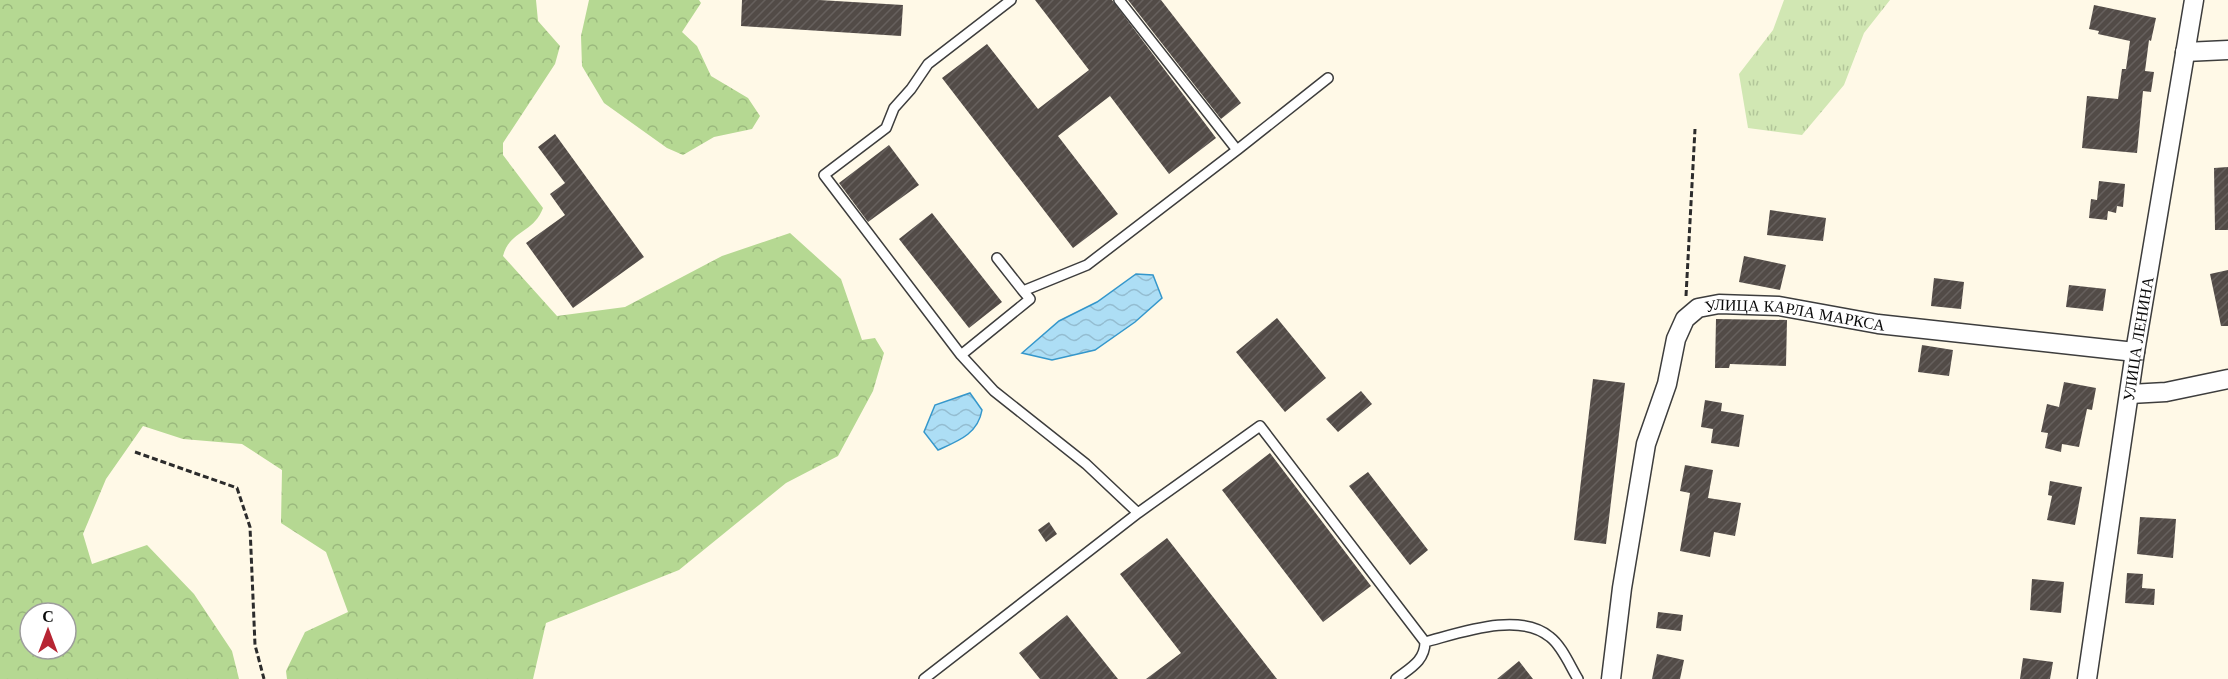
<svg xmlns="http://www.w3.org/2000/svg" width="2228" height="679" font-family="'Times New Roman',serif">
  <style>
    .grass { fill: url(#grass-tufts) }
    .forest { fill: url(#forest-crowns); fill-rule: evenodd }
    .water { fill: url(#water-waves); stroke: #3597cb; stroke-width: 1.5 }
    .building { fill: url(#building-hatch) }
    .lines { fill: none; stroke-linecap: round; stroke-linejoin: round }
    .service-casing { stroke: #3d3d3d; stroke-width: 12 }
    .minor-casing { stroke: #3d3d3d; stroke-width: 21 }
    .path { stroke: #2c2c2c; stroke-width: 3; stroke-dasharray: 6 3; stroke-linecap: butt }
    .service { stroke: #fff; stroke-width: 9 }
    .minor { stroke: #fff; stroke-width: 18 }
    .labels { text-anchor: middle; stroke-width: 6; stroke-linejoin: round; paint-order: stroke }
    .street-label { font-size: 16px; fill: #0a0a0a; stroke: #fff }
  </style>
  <defs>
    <pattern id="grass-tufts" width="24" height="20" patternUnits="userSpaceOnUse" patternTransform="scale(1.5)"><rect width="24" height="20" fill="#d1e7b3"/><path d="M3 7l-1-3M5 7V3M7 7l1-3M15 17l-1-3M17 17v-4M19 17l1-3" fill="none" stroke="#b2c599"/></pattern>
    <pattern id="forest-crowns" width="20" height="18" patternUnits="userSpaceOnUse" patternTransform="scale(1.5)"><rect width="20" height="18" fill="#b5d892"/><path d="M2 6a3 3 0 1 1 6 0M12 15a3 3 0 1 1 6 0" fill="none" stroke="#9ab87d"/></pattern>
    <pattern id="water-waves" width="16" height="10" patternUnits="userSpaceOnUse" patternTransform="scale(1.5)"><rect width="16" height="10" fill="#addef5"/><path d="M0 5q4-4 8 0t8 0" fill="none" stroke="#94bdd1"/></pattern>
    <pattern id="building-hatch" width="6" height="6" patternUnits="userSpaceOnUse" patternTransform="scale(1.5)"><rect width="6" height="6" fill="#524b47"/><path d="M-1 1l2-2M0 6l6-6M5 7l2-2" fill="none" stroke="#66605d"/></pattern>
  </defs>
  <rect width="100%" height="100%" fill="#fff9e7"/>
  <path class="grass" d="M 1784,0 L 1890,0 L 1864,33 L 1844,85 L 1802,135 L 1748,128 L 1739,74 L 1773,30 Z"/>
  <path class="forest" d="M 0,0 L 536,0 L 538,21 L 560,46 L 555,64 L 503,143 L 503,155 L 543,208 C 533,234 510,230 503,256 L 557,316 L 625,307 L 722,256 L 790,233 L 841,279 L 862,340 L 875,338 L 884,353 L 873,391 L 838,456 L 786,483 L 679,570 L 546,623 L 533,679 L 287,679 L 286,671 L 305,632 L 348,612 L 326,552 L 281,523 L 282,470 L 242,444 L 183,439 L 143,426 L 106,479 L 83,534 L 92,564 L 147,545 L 194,594 L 232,651 L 239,679 L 0,679 ZM 30,613 L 66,613 L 66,649 L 30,649 Z
    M 589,0 L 699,0 L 701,3 L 682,32 L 697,46 L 711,76 L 748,98 L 760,116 L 752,129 L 714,137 L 683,155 L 667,148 L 604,103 L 582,66 L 581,36 Z"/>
  <path class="water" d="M 1136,274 L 1153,275 L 1162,298 L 1135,322 L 1095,350 L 1052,360 L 1022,353 L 1059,321 L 1097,302 Z
    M 970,393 L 982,410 C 978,434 958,441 938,450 L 924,432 L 935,405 Z"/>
  <path class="building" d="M 742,0 L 819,0 L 903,5 L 901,36 L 741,26 Z
    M 1035,0 L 1112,0 L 1216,138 L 1169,174 L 1110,96 L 1058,136 L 1118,214 L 1073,248 L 942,78 L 987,44 L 1038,109 L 1089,70 Z
    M 1128,0 L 1161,0 L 1241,103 L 1221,119 Z
    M 2094,5 L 2156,18 L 2151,41 L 2149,40 L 2145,71 L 2154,72 L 2151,92 L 2143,91 L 2137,153 L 2082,148 L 2087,96 L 2118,99 L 2122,69 L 2126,69 L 2130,41 L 2098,34 L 2099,31 L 2089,29 Z
    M 555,134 L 644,257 L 573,308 L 526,243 L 565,215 L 550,194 L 565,183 L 538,147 Z
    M 889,145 L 919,185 L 868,222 L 839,183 Z
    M 2228,167 L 2228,230 L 2215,230 L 2214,168 Z
    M 2099,181 L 2125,184 L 2123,207 L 2117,206 L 2116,213 L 2108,211 L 2107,220 L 2089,218 L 2091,199 L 2097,200 Z
    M 1770,210 L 1826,218 L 1823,241 L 1767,235 Z
    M 932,213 L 1002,302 L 969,328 L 899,239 Z
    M 1744,256 L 1786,265 L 1780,290 L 1739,282 Z
    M 2228,270 L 2228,326 L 2221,326 L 2210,274 Z
    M 1934,278 L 1964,282 L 1961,309 L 1931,306 Z
    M 2069,285 L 2106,289 L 2103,311 L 2066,307 Z
    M 1277,318 L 1326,378 L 1285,412 L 1236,352 Z
    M 1716,319 L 1787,320 L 1786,366 L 1730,364 L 1729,368 L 1715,368 Z
    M 1922,345 L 1953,350 L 1949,376 L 1918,372 Z
    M 1593,379 L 1625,383 L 1606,544 L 1574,540 Z
    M 2064,382 L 2096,388 L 2092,410 L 2087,409 L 2079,447 L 2062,444 L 2061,452 L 2045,448 L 2048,433 L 2041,432 L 2047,404 L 2059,407 Z
    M 1361,391 L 1372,404 L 1338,432 L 1326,419 Z
    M 1705,400 L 1722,403 L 1721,411 L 1744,415 L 1739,447 L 1711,443 L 1713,429 L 1701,427 Z
    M 1270,453 L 1371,586 L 1323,622 L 1222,490 Z
    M 1685,465 L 1713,470 L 1708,498 L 1741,503 L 1735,536 L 1714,532 L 1710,557 L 1680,551 L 1690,493 L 1680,491 Z
    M 1368,472 L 1428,550 L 1410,565 L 1349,486 Z
    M 2050,481 L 2082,487 L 2075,525 L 2047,520 L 2052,496 L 2048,495 Z
    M 2140,517 L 2176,519 L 2173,558 L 2137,554 Z
    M 1049,522 L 1057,534 L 1046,542 L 1038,530 Z
    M 1167,538 L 1277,679 L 1146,679 L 1181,653 L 1120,574 Z
    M 2127,573 L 2143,574 L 2142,588 L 2155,589 L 2154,605 L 2125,603 Z
    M 2032,579 L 2064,582 L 2061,613 L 2030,610 Z
    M 1658,612 L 1683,615 L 1681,631 L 1656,628 Z
    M 1067,615 L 1118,679 L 1040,679 L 1019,653 Z
    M 1657,654 L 1684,660 L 1680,679 L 1652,679 Z
    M 2023,658 L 2053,662 L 2050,679 L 2020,679 Z
    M 1519,661 L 1533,679 L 1497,679 Z"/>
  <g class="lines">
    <g class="service-casing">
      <path id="service" d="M 1011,0 L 928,64 L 911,89 L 894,108 L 886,128 L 824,175 L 961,355 L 994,391 L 1086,464 L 1138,513
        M 1237,150 L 1328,78
        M 997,258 L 1023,291
        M 961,355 L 1030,299 L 1023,291 L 1087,265 L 1237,150 L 1119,0
        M 1425,642 C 1460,633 1519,611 1550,637 C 1562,646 1570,666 1578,679
        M 924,679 L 1138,513 L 1260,426 L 1425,642 C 1425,661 1410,668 1396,679"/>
    </g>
    <g class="minor-casing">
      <g id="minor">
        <path d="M 2185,52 L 2228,50"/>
        <path d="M 2130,394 L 2166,392 L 2228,379"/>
        <path id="s1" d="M 1611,679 L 1622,588 L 1646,444 L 1667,384 L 1676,339 L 1685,319 L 1698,308 L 1719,304 L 1779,306 L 1878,324 L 2135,352"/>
        <path id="s2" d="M 2087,679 L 2135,352 L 2194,0"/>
      </g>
    </g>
    <path class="path" d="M 1686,296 L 1695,129
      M 135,452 L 237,488 L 250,527 L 255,645 L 264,679"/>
    <use href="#service" class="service"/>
    <use href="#minor" class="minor"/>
  </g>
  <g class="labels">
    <g class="street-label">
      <text dy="6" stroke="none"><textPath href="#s1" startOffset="484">УЛИЦА КАРЛА МАРКСА</textPath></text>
      <text dy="6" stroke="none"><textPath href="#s2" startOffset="344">УЛИЦА ЛЕНИНА</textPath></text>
    </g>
  </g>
  <g transform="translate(48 631)"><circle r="28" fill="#ffffff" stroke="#9d9d9d" stroke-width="1.5"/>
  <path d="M0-4.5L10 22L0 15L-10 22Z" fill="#b72533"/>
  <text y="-9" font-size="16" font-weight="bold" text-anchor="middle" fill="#0a0a0a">С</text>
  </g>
</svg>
